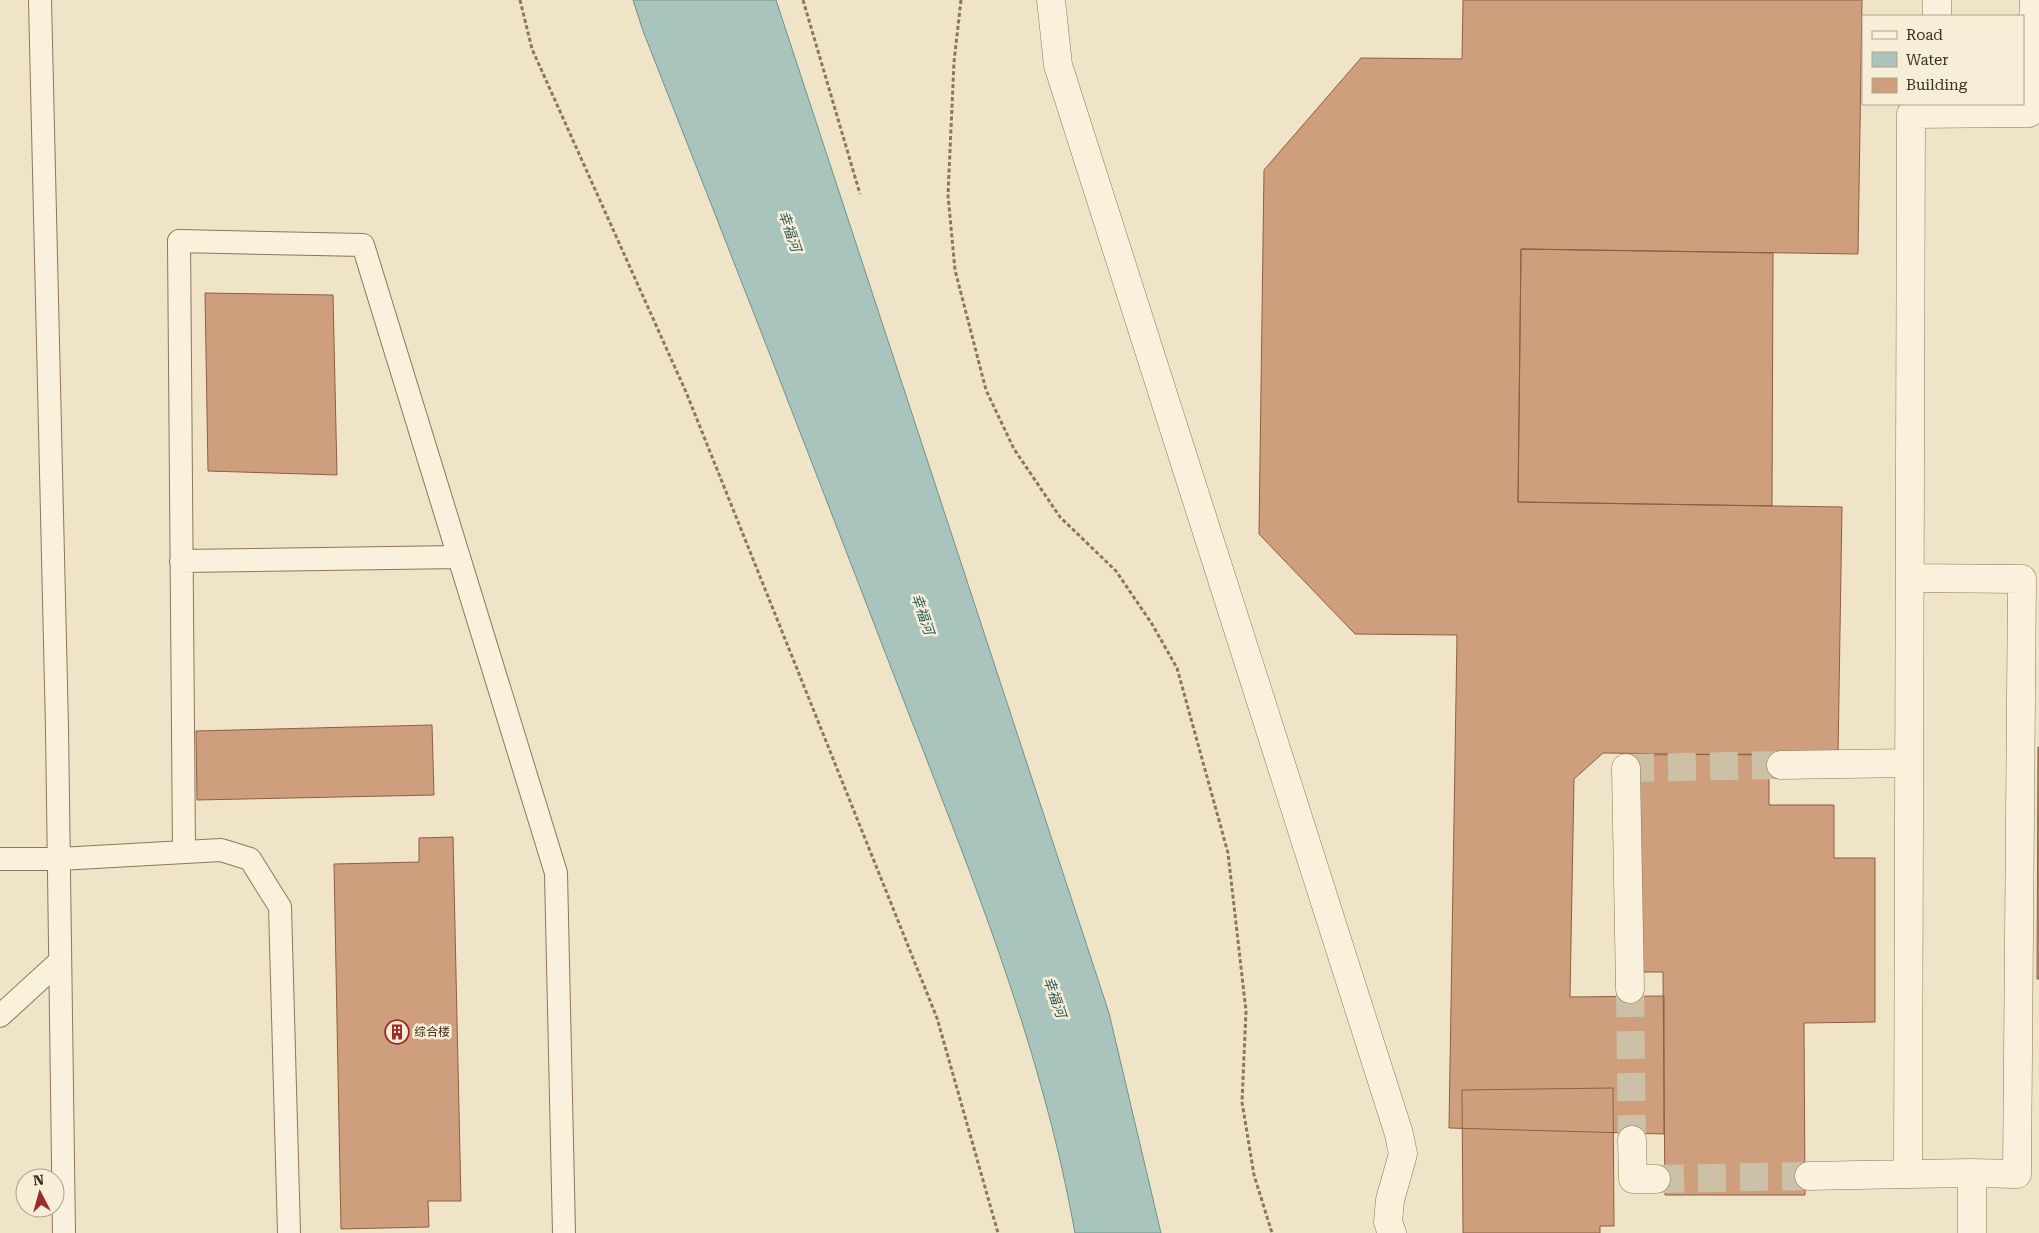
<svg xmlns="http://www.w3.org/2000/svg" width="2039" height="1233" font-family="'Roboto Serif','Noto Sans SC',serif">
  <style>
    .water { fill: #a9c4bc; stroke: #6f938a }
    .building { fill: #cf9f7d; stroke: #8d5f41 }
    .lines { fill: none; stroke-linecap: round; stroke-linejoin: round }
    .street-tunnel { stroke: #ccc0a6; stroke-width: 28; stroke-dasharray: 28 14; stroke-linecap: butt }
    .lane-casing { stroke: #8d765c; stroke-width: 24 }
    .street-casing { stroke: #8d765c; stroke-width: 29 }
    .path { stroke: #8d765c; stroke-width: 3; stroke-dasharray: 4 2.5; stroke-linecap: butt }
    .lane { stroke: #faf1dc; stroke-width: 22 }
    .street { stroke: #faf1dc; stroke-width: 28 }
    .labels { text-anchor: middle; stroke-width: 5; stroke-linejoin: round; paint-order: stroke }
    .poi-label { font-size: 12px; fill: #3d2e20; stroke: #f7eed8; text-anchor: start }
    .water-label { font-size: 14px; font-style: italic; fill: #2f5d5a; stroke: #f7eed8 }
  </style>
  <rect width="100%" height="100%" fill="#f0e4c8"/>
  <path class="water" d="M 633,0 L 776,0 L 1109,1013 L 1161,1233 L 1075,1233 C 1041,1041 965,859 895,678 C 812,462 728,246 643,31 Z"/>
  <path class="building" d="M 1463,0 L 1862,0 L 1858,254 L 1521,249 L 1518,502 L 1842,507 L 1838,756 L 1603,753 L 1574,779 L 1570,997 L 1664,996 L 1664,1134 L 1449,1128 L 1457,635 L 1355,634 L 1259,534 L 1264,170 L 1361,58 L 1462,59 Z
    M 1521,249 L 1773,253 L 1772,506 L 1518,502 Z
    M 205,293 L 333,295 L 337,475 L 208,471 Z
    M 432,725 L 434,795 L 197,800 L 196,731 Z
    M 2038,747 L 2039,747 L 2039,979 L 2037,979 Z
    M 1769,754 L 1769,805 L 1834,805 L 1834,858 L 1875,858 L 1875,1022 L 1804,1023 L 1805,1195 L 1665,1195 L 1663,972 L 1639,972 L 1639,755 Z
    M 453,837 L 461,1201 L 428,1201 L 429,1227 L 341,1229 L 334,864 L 419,862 L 419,838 Z
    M 1613,1088 L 1614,1226 L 1600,1226 L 1600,1233 L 1463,1233 L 1462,1090 Z"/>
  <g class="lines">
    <path class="street-tunnel" d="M 1626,768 L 1781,765
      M 1630,989 L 1632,1140
      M 1656,1179 L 1809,1176"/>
    <g class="lane-casing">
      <path id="lane" d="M 40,0 L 57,728 L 64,1233
        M 181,561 L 459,557
        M 184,852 L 179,241 L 363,245 L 556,873 L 564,1233
        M 0,859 L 59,859 L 221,850 L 250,859 L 280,907 L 289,1233
        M 0,1016 L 60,961"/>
    </g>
    <g class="street-casing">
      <path id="street" d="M 1051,0 L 1058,65 L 1399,1134 L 1403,1154 L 1390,1200 L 1388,1222 L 1392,1233
        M 1937,16 L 1937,0
        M 1910,578 L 2022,579 L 2017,1174 L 1972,1173
        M 1781,765 L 1909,763
        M 1626,768 L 1630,989
        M 1632,1140 L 1633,1179 L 1656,1179
        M 1809,1176 L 1908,1174
        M 1972,1233 L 1972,1173 L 1908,1174 L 1911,114 L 2029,113 L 2034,0"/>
    </g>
    <path class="path" d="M 520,0 L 532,49 L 686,392 L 937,1018 L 998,1233
      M 803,0 L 860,194
      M 961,0 L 954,62 L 948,195 L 955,270 L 986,390 L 1014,449 L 1060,517 L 1116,571 L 1152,624 L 1177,668 L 1228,853 L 1246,1011 L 1242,1102 L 1254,1175 L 1272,1233"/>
    <use href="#lane" class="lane"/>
    <use href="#street" class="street"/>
  </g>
  <defs>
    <g id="building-ring" transform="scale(1.25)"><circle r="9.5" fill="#f7eed8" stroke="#9e2a2b" stroke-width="1.5"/><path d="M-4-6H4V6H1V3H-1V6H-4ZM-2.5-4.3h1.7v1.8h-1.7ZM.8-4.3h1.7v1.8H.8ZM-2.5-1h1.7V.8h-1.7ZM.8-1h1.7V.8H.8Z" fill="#9e2a2b"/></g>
  </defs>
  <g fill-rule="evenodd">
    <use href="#building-ring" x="397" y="1032"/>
  </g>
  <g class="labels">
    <g class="poi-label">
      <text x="414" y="1036">综合楼</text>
    </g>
    <g class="water-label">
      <text transform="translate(790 231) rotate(71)" y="5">幸福河</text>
      <text transform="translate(923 614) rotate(71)" y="5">幸福河</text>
      <text transform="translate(1055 997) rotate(71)" y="5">幸福河</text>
    </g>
  </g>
  <rect x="1862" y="15" width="162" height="90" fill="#f7eed8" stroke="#ada18e"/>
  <rect x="1872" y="31" width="25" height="8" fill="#faf1dc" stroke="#ada18e"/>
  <text x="1906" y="40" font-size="15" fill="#3d2e20">Road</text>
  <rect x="1872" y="52" width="25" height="15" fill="#a9c4bc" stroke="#ada18e"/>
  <text x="1906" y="65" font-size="15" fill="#3d2e20">Water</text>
  <rect x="1872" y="78" width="25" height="15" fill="#cf9f7d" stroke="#ada18e"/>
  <text x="1906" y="90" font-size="15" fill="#3d2e20">Building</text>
  <g transform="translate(40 1193) rotate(354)"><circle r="24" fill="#f7eed8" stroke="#ada18e"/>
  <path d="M0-4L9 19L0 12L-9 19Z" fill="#9e2a2b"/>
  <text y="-8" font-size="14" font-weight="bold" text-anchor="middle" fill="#3d2e20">N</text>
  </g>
</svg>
